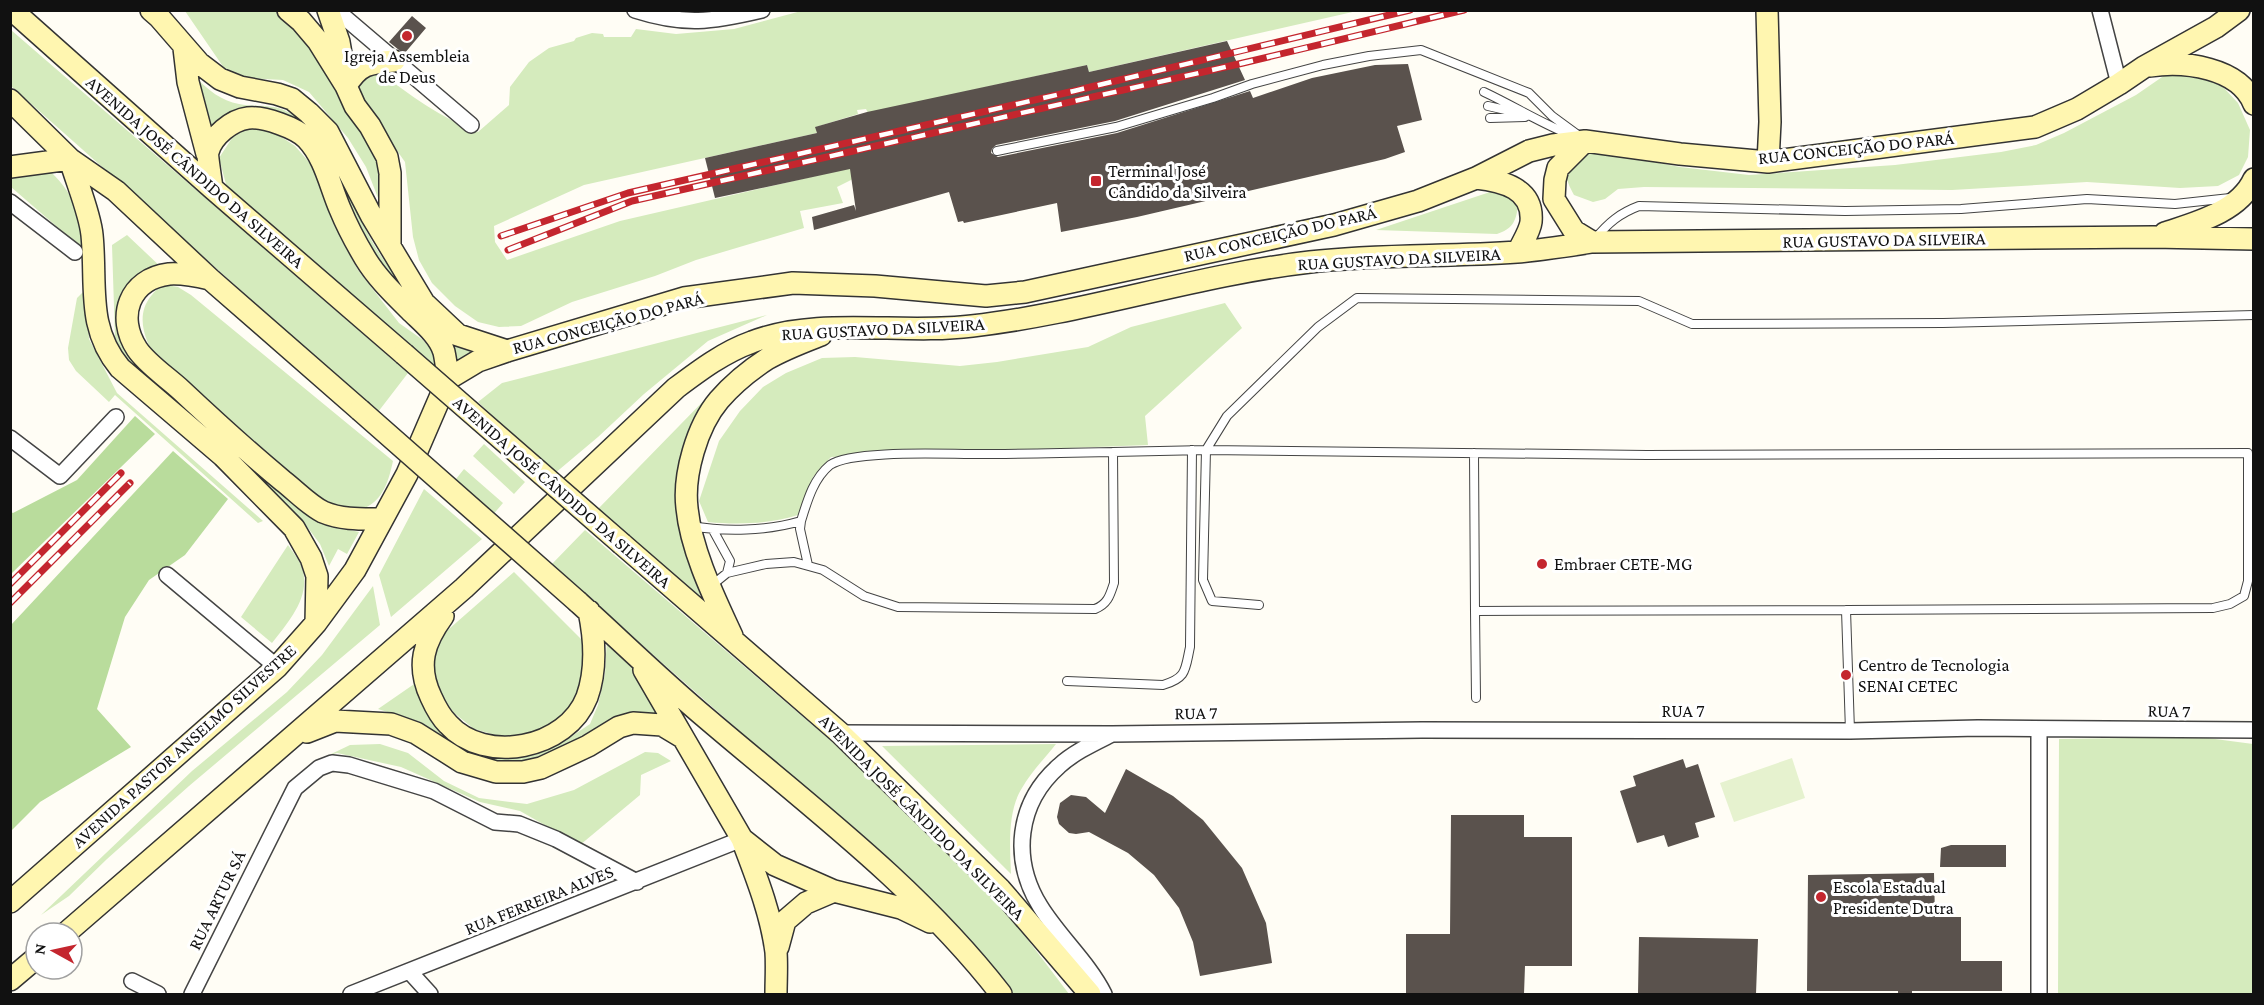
<svg xmlns="http://www.w3.org/2000/svg" width="2264" height="1005" font-family="'Crimson Pro',serif">
  <style>
    .green { fill: #d5ebbd }
    .forest { fill: #b9dc9c }
    .pitch { fill: #e6f2cf }
    .building { fill: #5a524d }
    .lines { fill: none; stroke-linecap: round; stroke-linejoin: round }
    .lane-casing { stroke: #444; stroke-width: 10 }
    .street-casing { stroke: #444; stroke-width: 18 }
    .secondary-casing { stroke: #333; stroke-width: 24 }
    .lane { stroke: #fff; stroke-width: 8 }
    .street { stroke: #fff; stroke-width: 15 }
    .secondary { stroke: #fff6b0; stroke-width: 21 }
    .rail-casing { stroke: #c4262e; stroke-width: 7 }
    .rail { stroke: #fff; stroke-width: 4.5; stroke-dasharray: 14; stroke-linecap: butt }
    .secondary-bridge-casing { stroke: #333; stroke-width: 24; stroke-linecap: butt }
    .secondary-bridge { stroke: #fff6b0; stroke-width: 21 }
    .poi-dot { fill: #c4262e; stroke: #fff; stroke-width: 2 }
    .labels { text-anchor: middle; stroke-width: 6; stroke-linejoin: round; paint-order: stroke }
    .poi-label { font-size: 18px; fill: #111; stroke: #fff; text-anchor: start }
    .street-label { font-size: 18px; fill: #111; stroke: #fff }
  </style>
  <rect width="100%" height="100%" fill="#fffdf5"/>
  <path class="green" d="M 805,10 L 1357,11 L 1089,72 L 1087,65 L 868,113 L 866,109 L 857,110 L 858,114 L 816,127 L 817,133 L 584,185 L 494,226 L 495,242 L 507,260 L 620,221 L 859,166 L 861,175 L 837,187 L 843,203 L 800,211 L 804,228 L 696,260 L 655,276 L 572,302 L 521,326 L 499,327 L 478,322 L 455,306 L 432,283 L 419,260 L 413,237 L 405,162 L 362,101 L 357,85 L 367,76 L 379,72 C 410,95 441,118 478,132 L 509,105 L 510,87 L 529,62 L 549,48 L 574,41 L 576,38 L 592,33 L 603,34 L 604,37 L 631,37 L 636,29 L 676,34 L 734,29 Z
    M 185,11 L 275,11 L 308,41 L 333,77 L 337,95 L 346,113 L 367,137 L 378,156 L 385,216 L 366,167 L 348,138 L 309,92 L 283,80 L 247,78 L 224,68 Z
    M 11,30 L 408,373 L 378,412 L 11,86 Z
    M 2165,75 L 2197,75 L 2223,87 L 2238,103 L 2250,130 L 2248,157 L 2239,175 L 2218,186 L 2180,188 L 2087,182 L 1952,190 L 1644,187 L 1618,189 L 1605,199 L 1593,202 L 1574,195 C 1564,177 1564,171 1575,154 L 1600,152 L 1680,167 L 1749,175 L 1895,165 L 2001,152 L 2036,145 L 2064,133 L 2136,95 Z
    M 196,78 C 209,90 221,101 239,104 C 254,107 270,104 284,110 C 300,117 315,132 325,146 C 343,168 351,199 363,224 C 388,277 432,318 477,354 L 458,365 L 441,332 L 404,295 L 371,253 L 356,223 L 338,173 L 297,121 L 281,112 L 258,111 L 212,133 Z
    M 255,128 L 274,132 L 295,146 L 316,170 L 341,239 L 358,270 L 399,323 L 423,340 L 436,355 L 443,376 L 227,188 L 219,158 L 236,132 Z
    M 51,172 C 77,197 79,217 85,251 L 11,187 L 11,176 Z
    M 1493,191 L 1504,193 L 1518,206 C 1516,222 1512,229 1497,234 L 1376,230 Z
    M 127,235 L 163,269 L 120,333 L 307,512 L 324,524 L 359,532 L 347,554 L 338,549 L 329,566 L 320,544 L 302,520 L 124,356 L 115,338 L 112,245 Z
    M 166,285 L 178,287 L 191,295 L 393,461 C 388,484 381,507 354,511 C 345,512 330,505 321,503 L 159,363 C 146,343 134,317 151,296 C 156,290 158,287 166,285 Z
    M 87,288 L 89,339 L 117,393 L 263,521 L 258,523 L 115,395 L 109,402 L 76,371 L 69,360 L 68,348 L 77,298 Z
    M 1225,303 L 1242,328 L 1145,416 L 1148,445 L 831,457 L 813,477 L 798,515 C 770,524 737,525 708,522 L 699,501 L 719,441 L 740,411 L 763,387 L 786,373 L 822,358 L 855,357 L 960,366 L 997,362 L 1088,347 L 1131,327 Z
    M 767,315 L 708,341 L 644,394 L 598,437 L 554,474 L 478,402 L 502,383 Z
    M 720,384 L 679,486 L 687,558 L 705,609 L 597,510 Z
    M 484,444 L 525,482 L 514,494 L 473,456 Z
    M 464,469 L 503,503 L 491,517 L 452,484 Z
    M 424,489 L 482,539 L 391,617 L 379,575 Z
    M 585,530 L 851,758 L 996,898 L 1069,994 L 1012,994 L 909,880 L 551,565 Z
    M 288,545 C 292,551 298,558 301,565 C 313,595 289,621 272,643 L 241,617 Z
    M 514,572 L 581,639 L 587,659 L 574,706 L 554,724 L 536,733 L 502,737 L 474,729 L 454,713 L 439,693 L 431,673 L 433,652 L 441,636 Z
    M 373,586 L 380,625 L 189,786 L 107,859 L 69,896 L 41,915 L 192,771 L 287,692 L 322,655 Z
    M 607,638 L 642,677 L 670,723 L 526,764 L 478,763 L 431,734 L 419,722 L 378,709 L 420,680 L 423,699 L 508,757 L 532,755 L 566,740 L 590,724 L 598,705 L 605,674 Z
    M 2200,737 L 2253,744 L 2253,994 L 2058,994 L 2059,739 Z
    M 380,744 L 408,753 L 444,781 L 479,798 L 527,804 L 574,790 L 645,752 L 658,753 L 671,761 L 641,775 L 640,795 L 580,845 L 520,811 L 480,802 L 401,767 L 337,753 L 327,756 L 350,745 Z
    M 1056,744 C 1045,758 1031,772 1022,788 C 1007,812 1010,847 1011,874 L 882,746 Z"/>
  <path class="forest" d="M 135,416 L 155,434 L 11,574 L 11,512 L 13,513 L 77,480 Z
    M 173,451 L 228,499 L 185,555 L 149,580 L 125,617 L 97,709 L 131,747 L 40,802 L 11,831 L 11,625 Z"/>
  <path class="pitch" d="M 1792,758 L 1805,798 L 1734,822 L 1720,783 Z"/>
  <path class="building" d="M 412,16 L 426,28 L 404,54 L 389,42 Z
    M 1227,41 L 1245,80 L 1115,121 L 996,145 L 992,149 L 991,153 L 998,157 L 1117,133 L 1250,91 L 1253,98 L 1312,78 L 1375,65 L 1408,64 L 1422,120 L 1397,126 L 1405,152 L 1385,159 L 1137,217 L 1061,232 L 1057,203 L 964,223 L 963,221 L 958,222 L 949,192 L 814,230 L 812,217 L 854,205 L 856,211 L 850,169 L 715,198 L 705,158 L 817,133 L 815,127 L 867,112 L 1087,65 L 1089,72 Z
    M 1683,759 L 1686,768 L 1698,764 L 1715,817 L 1695,823 L 1699,837 L 1668,847 L 1664,835 L 1637,843 L 1620,791 L 1636,786 L 1633,776 Z
    M 1126,769 L 1173,796 L 1203,820 L 1242,868 L 1266,923 L 1272,963 L 1200,976 L 1193,942 L 1179,908 L 1154,875 L 1128,853 L 1089,832 L 1076,834 L 1069,833 L 1059,824 L 1057,817 L 1060,803 L 1071,795 L 1086,797 L 1105,813 Z
    M 1451,815 L 1524,815 L 1524,837 L 1572,837 L 1572,966 L 1525,966 L 1524,994 L 1406,994 L 1406,934 L 1450,934 Z
    M 1951,845 L 2006,845 L 2006,867 L 1940,867 L 1941,848 Z
    M 1934,873 L 1935,917 L 1961,917 L 1961,961 L 2002,961 L 2002,991 L 1912,991 L 1912,994 L 1898,994 L 1898,991 L 1807,991 L 1808,875 Z
    M 1639,937 L 1758,939 L 1756,994 L 1638,994 Z"/>
  <g class="lines">
    <g class="lane-casing">
      <path id="lane" d="M 1484,92 C 1514,106 1542,124 1573,136
        M 1488,106 L 1523,114
        M 1490,118 L 1525,117
        M 997,151 L 1116,127 L 1213,98 L 1252,84 L 1323,65 L 1369,56 L 1421,50 L 1529,93 L 1552,116 L 1582,138
        M 1595,239 C 1608,223 1620,213 1639,206 L 1845,211 L 1961,209 L 2087,199 L 2175,204 L 2230,198
        M 1113,452 L 1206,450 L 1203,580 L 1212,601 L 1259,605
        M 1474,453 L 1475,611 L 1846,610
        M 801,521 L 800,529 L 808,565
        M 691,526 C 726,532 767,531 801,521 C 807,502 813,479 830,465 C 851,450 942,454 971,454 C 1018,454 1066,453 1113,452 L 1114,583 C 1110,595 1108,604 1095,609 L 898,607 L 864,596 L 823,570 L 794,562 L 766,564 L 727,573 L 711,586
        M 713,530 L 730,561 L 727,573
        M 1475,611 L 1476,698
        M 1067,681 L 1163,685 C 1187,678 1185,670 1190,647 L 1192,450
        M 1850,731 L 1846,610 L 2213,608 L 2230,604 L 2244,596 L 2248,581 L 2248,453 L 1647,455 L 1206,450 L 1227,416 L 1318,327 L 1357,298 L 1639,301 L 1692,324 L 1943,323 L 2254,315"/>
    </g>
    <g class="street-casing">
      <path id="street" d="M 336,10 L 471,125
        M 635,10 C 685,26 711,22 762,10
        M 2100,10 L 2119,84
        M 10,202 L 75,252
        M 10,438 L 60,476 L 116,417
        M 167,575 L 277,667
        M 840,733 L 1112,734 L 1422,730 L 1850,731 L 1978,728 L 2254,730
        M 410,972 L 430,994
        M 132,981 L 158,994
        M 192,994 L 295,788 L 319,768 L 332,763 L 349,765 L 434,791 L 495,822 L 519,824 L 556,839 L 637,882
        M 351,994 L 742,839
        M 1104,994 C 1088,962 1059,937 1040,906 C 1011,859 1017,803 1059,766 C 1073,753 1092,744 1110,735
        M 2039,994 L 2039,729"/>
    </g>
    <g class="secondary-casing">
      <path id="secondary" d="M 12,10 L 212,188 L 404,354
        M 151,10 L 159,17 L 199,63 L 220,79 L 240,87 L 277,94 L 292,99 L 309,113 L 328,132 L 371,215 L 424,303 L 458,335 L 507,351
        M 288,10 L 301,21 L 318,41 L 346,86 L 355,106 L 370,126 L 387,157 L 390,173 L 390,245
        M 328,10 L 339,42 L 345,77
        M 1767,10 L 1770,122 L 1768,162
        M 184,48 L 188,82 L 207,154
        M 2150,66 C 2184,61 2239,67 2254,104
        M 346,86 C 359,64 369,63 394,61
        M 10,100 L 70,159 L 116,191 L 210,279 L 360,410
        M 1585,141 L 1558,168 L 1555,180 L 1554,199 L 1574,231 L 1592,242
        M 70,159 C 76,181 90,213 92,235 C 97,285 86,327 120,368 L 223,456 L 294,528 L 311,558 L 317,576 L 316,623
        M 10,167 L 70,159
        M 1476,178 C 1502,181 1534,188 1531,222 C 1530,231 1522,243 1518,252
        M 212,188 C 211,180 207,156 208,152 C 212,136 232,120 248,118 C 263,116 297,128 307,139 C 325,158 330,186 340,209 C 347,226 356,243 365,258 C 377,278 394,294 410,310 C 422,322 439,335 444,352 C 446,361 447,371 448,379
        M 2165,233 C 2195,223 2239,212 2254,179
        M 210,279 C 197,276 183,273 169,274 C 129,279 116,317 137,349 C 147,364 167,377 181,390 C 214,421 248,452 283,481 C 296,491 309,505 323,512 C 342,520 362,519 382,519
        M 622,544 L 840,733 L 1000,889 L 1090,994
        M 578,602 C 621,641 662,681 706,718 C 808,805 918,887 1001,994
        M 443,616 C 424,642 416,665 431,697 C 435,706 440,716 448,724 C 485,765 567,749 587,697 C 597,669 595,640 589,611
        M 732,636 C 714,597 691,550 687,508 C 683,475 697,426 719,400 C 732,385 750,370 767,359 C 784,349 803,342 821,335
        M 644,670 L 742,839 L 775,865 L 834,891 L 901,908 L 930,922
        M 307,732 L 335,721 L 391,724 L 416,733 L 462,762 L 496,772 L 523,772 L 541,768 L 588,746 L 619,727 L 633,723 L 662,725 L 682,737
        M 742,839 C 756,876 771,913 776,952 C 777,966 776,981 776,994
        M 10,902 L 277,667 L 316,623 L 355,570 L 407,474 L 448,379 L 478,361 L 507,351 L 684,298 L 793,283 L 875,286 L 986,296 L 1025,292 L 1334,225 L 1418,201 L 1476,178 L 1529,151 L 1553,145 L 1585,141 L 1680,154 L 1768,162 L 2035,127 L 2077,109 L 2119,84 L 2144,67 L 2216,27 L 2239,10
        M 66,933 L 464,588 L 676,388 C 700,370 724,352 752,342 C 818,316 902,335 972,326 C 1086,313 1196,275 1310,262 C 1379,254 1448,257 1517,252 C 1542,250 1567,246 1592,242 L 2153,237 L 2254,239
        M 778,947 L 785,921 L 806,903 L 834,891
        M 10,980 L 36,958"/>
    </g>
    <use href="#lane" class="lane"/>
    <use href="#street" class="street"/>
    <use href="#secondary" class="secondary"/>
    <g class="rail-casing">
      <path id="rail" d="M 501,236 L 628,193 L 1074,91 L 1410,10
        M 508,250 L 632,201 L 1243,63 L 1464,10
        M 10,584 L 121,473
        M 10,603 L 130,483"/>
    </g>
    <use href="#rail" class="rail"/>
    <g class="secondary-bridge-casing">
      <path id="secondary-bridge" d="M 404,354 L 622,544
        M 360,410 L 578,602"/>
    </g>
    <use href="#secondary-bridge" class="secondary-bridge"/>
  </g>
  <g class="poi-dot">
    <circle cx="407" cy="36" r="6"/>
    <rect x="1090" y="175" width="12" height="12" rx="3"/>
    <circle cx="1542" cy="564" r="6"/>
    <circle cx="1846" cy="675" r="6"/>
    <circle cx="1821" cy="897" r="6"/>
  </g>
  <g class="labels">
    <g class="poi-label">
      <text x="407" y="62" text-anchor="middle">Igreja Assembleia<tspan x="407" dy="21">de Deus</tspan></text>
      <text x="1108" y="177">Terminal José<tspan x="1108" dy="21">Cândido da Silveira</tspan></text>
      <text x="1554" y="570">Embraer CETE-MG</text>
      <text x="1858" y="671">Centro de Tecnologia<tspan x="1858" dy="21">SENAI CETEC</tspan></text>
      <text x="1833" y="893">Escola Estadual<tspan x="1833" dy="21">Presidente Dutra</tspan></text>
    </g>
    <g class="street-label">
      <text transform="translate(1856 148) rotate(-6)" y="6">RUA CONCEIÇÃO DO PARÁ</text>
      <text transform="translate(195 172) rotate(41)" y="6">AVENIDA JOSÉ CÂNDIDO DA SILVEIRA</text>
      <text transform="translate(1280 234) rotate(-13)" y="6">RUA CONCEIÇÃO DO PARÁ</text>
      <text transform="translate(1884 240) rotate(-1)" y="6">RUA GUSTAVO DA SILVEIRA</text>
      <text transform="translate(1399 259) rotate(-3)" y="6">RUA GUSTAVO DA SILVEIRA</text>
      <text transform="translate(608 323) rotate(-15)" y="6">RUA CONCEIÇÃO DO PARÁ</text>
      <text transform="translate(883 329) rotate(-3)" y="6">RUA GUSTAVO DA SILVEIRA</text>
      <text transform="translate(562 492) rotate(41)" y="6">AVENIDA JOSÉ CÂNDIDO DA SILVEIRA</text>
      <text x="1683" y="717">RUA 7</text>
      <text transform="translate(2169 711) rotate(1)" y="6">RUA 7</text>
      <text transform="translate(1196 713) rotate(-1)" y="6">RUA 7</text>
      <text transform="translate(184 746) rotate(-42)" y="6">AVENIDA PASTOR ANSELMO SILVESTRE</text>
      <text transform="translate(922 817) rotate(45)" y="6">AVENIDA JOSÉ CÂNDIDO DA SILVEIRA</text>
      <text transform="translate(217 900) rotate(-64)" y="6">RUA ARTUR SÁ</text>
      <text transform="translate(539 900) rotate(-22)" y="6">RUA FERREIRA ALVES</text>
    </g>
  </g>
  <rect width="2264" height="1005" fill="none" stroke="#111111" stroke-width="24"/>
  <g transform="translate(54 951) rotate(278)"><circle r="28" fill="#ffffff" stroke="#a0a0a0" stroke-width="1.5"/>
  <path d="M0-4.5L10 22L0 15L-10 22Z" fill="#c4262e"/>
  <text y="-9" font-size="16" font-weight="bold" text-anchor="middle" fill="#111111">N</text>
  </g>
</svg>
